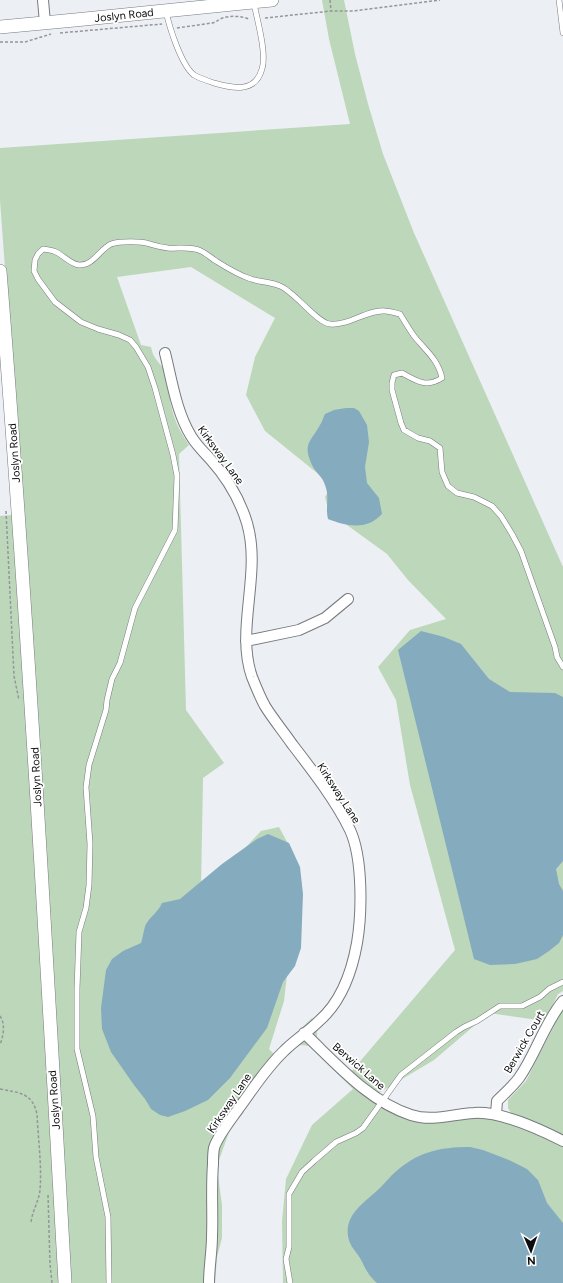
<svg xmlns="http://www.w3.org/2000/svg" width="563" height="1283" font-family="Figtree,sans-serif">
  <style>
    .green { fill: #bdd7ba; fill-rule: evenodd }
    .water { fill: #85abbf }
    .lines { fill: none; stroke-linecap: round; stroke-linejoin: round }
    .service-casing { stroke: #777a7e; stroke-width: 6 }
    .minor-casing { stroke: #777a7e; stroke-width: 12 }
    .tertiary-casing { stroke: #777a7e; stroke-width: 14 }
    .path { stroke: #949699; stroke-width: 1.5; stroke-dasharray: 3 2; stroke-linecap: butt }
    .service { stroke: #fff; stroke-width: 5 }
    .minor { stroke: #fff; stroke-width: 10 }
    .tertiary { stroke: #fff; stroke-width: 13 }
    .labels { text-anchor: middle; stroke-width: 3.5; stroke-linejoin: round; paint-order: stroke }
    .street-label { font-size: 11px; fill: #0b0c0d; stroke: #fff }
  </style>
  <rect width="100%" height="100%" fill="#eceff3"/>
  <path class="green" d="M 322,0 L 344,0 L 355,54 L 368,104 L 383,154 L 414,233 L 563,567 L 563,991 L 558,994 L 545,1021 L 489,1013 L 434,1060 L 377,1094 L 388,1102 L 418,1114 L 427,1113 L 436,1114 L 494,1109 L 511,1113 L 508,1108 L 508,1100 L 526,1081 L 563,1008 L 563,1283 L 283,1283 L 282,1221 L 286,1179 L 312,1125 L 353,1089 L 309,1046 L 302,1045 L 297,1046 L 272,1072 L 229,1132 L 218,1163 L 218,1175 L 222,1205 L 222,1238 L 217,1257 L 215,1283 L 0,1283 L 0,516 L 23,514 L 0,200 L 0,148 L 350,124 L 329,39 ZM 191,267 L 275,318 L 255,357 L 246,395 L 265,431 L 332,485 L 325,497 L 329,512 L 387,554 L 408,580 L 446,619 L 410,630 L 378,667 L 396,700 L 410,785 L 455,950 L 351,1072 L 317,1039 L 317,1032 L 319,1025 L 312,1018 L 274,1054 L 269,1049 L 284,1001 L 290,949 L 292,851 L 279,827 L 261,831 L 220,875 L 201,888 L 203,778 L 224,763 L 186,710 L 179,454 L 189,445 C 179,430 173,418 170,400 C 169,393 171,385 169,378 C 164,365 153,361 151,347 L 141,345 L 117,277 Z"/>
  <path class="water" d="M 346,408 L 354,408 L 359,411 L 367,425 L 369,442 L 365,467 L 367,483 L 379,498 L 382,514 C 379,517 375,520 372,522 C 357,529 341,524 328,519 C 325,508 330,497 325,485 C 323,477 315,472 312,465 C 302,443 311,442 320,425 C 322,422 323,418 325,414 L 334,410 Z
    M 421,631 L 444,637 L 461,644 L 489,679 L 510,692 L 555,693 L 563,697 L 563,861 L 556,869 L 559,884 L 563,891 L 563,935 L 559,943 L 549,951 L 537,959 L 515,964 L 490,965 L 474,959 L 398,650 Z
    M 268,834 L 289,843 L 300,867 L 303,894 L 301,948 L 295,966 L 283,982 L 267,1028 L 230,1078 L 208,1100 L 185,1111 L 168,1117 L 160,1115 L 151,1109 L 145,1099 L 134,1085 L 111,1052 L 102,1029 L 101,1008 L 106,970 L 112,959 L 123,951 L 141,943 C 143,937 144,928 146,924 C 151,916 158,912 162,903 L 180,899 L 222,864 L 257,839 Z
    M 470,1147 L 483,1150 L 509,1160 L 527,1169 L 538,1180 L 547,1203 L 563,1223 L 563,1283 L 377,1283 C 367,1274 366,1269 360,1258 C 357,1253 352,1248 350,1243 C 340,1217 364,1203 380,1188 C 384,1184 388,1179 392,1175 C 416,1152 439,1147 470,1147 Z"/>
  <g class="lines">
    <g class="service-casing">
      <path id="service" d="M 559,0 L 563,33
        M 166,11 C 169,26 181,65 194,75 C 199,78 208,81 214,83 C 232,88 255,94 262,69 C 267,53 257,20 254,3
        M 109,1283 L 108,1217 L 96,1157 L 93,1116 L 77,1049 L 77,989 L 79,932 L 86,908 L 89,885 L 90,844 L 86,787 L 89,765 L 106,710 L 107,700 L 112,679 L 120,663 L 135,608 L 175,530 L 177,476 L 173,455 L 155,388 L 148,367 L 136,347 L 130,340 L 119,335 L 98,329 L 81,322 L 55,302 L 38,279 L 34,271 L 35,260 L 38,254 L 43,249 C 49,250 53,250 58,253 C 65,257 71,264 79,265 C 93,266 100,249 111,244 C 120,241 141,241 150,244 C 157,246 160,247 168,248 C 178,249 191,246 201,251 C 206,253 211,258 216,261 C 227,268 238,275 251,279 C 260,282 271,282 280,286 C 295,292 317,323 330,324 C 349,326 368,309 385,311 C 390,311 395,313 400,314 C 405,322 409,329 414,336 C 425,350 438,359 442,378 C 426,388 417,381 402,373 L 394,375 L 392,383 L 392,390 L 401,423 L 404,430 L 418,438 L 430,441 L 440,448 L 442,472 L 448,486 L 457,493 L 474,497 L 492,506 L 501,516 L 512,534 L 521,551 L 555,647 L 557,657 L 563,667
        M 290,1283 L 286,1259 L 289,1247 L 289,1194 L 302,1172 L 314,1161 L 336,1142 L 356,1133 L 363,1128 L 401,1075 L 456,1032 L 464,1027 L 477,1021 L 500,1006 L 522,1006 L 540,997 L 549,989 L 563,982"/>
    </g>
    <g class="minor-casing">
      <path id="minor" d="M 43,0 L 45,23
        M 165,353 C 172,381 176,411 191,436 C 197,446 204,452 211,460 C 227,478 240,500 247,523 C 262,574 235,629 252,677 C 256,687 260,697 265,706 C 273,719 283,731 292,744 C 312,770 336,801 350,830 C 363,858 362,913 357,943 C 352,971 341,1002 319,1021 C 308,1032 295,1040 284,1051 C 266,1068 253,1089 239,1108 C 232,1118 217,1137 214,1148 C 213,1153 213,1159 213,1164 C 211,1188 213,1212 212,1236 C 212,1252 209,1267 209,1283
        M 246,641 L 299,630 L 325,618 L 348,599
        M 304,1033 C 336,1063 368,1101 411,1115 C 432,1122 453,1114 474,1113 C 501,1111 539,1129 563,1141
        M 496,1115 L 497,1101 C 505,1093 513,1086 519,1078 C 536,1054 544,1024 563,1001"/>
    </g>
    <g class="tertiary-casing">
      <path id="tertiary" d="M 0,27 L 75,20 L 272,0
        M 0,271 C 27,608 46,945 65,1283"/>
    </g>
    <path class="path" d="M 330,0 L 331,11
      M 265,18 L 331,11 L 353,11 L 440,0
      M 177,28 L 212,23 C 216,22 217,21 220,19 C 229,15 241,16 249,19
      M 60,33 L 162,24
      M 0,42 L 25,42 L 51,34
      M 6,511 L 14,676 L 19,700
      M 0,1016 C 6,1025 3,1036 0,1045
      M 0,1089 C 19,1093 32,1092 37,1114 C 38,1138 42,1166 40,1190 C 39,1201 32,1211 31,1223
      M 48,1195 L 50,1264 L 52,1283"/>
    <use href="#service" class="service"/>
    <use href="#minor" class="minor"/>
    <use href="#tertiary" class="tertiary"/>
  </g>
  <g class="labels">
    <g class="street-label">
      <text transform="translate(124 15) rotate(-6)" y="4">Joslyn Road</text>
      <text transform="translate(14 453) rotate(-94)" y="4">Joslyn Road</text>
      <text transform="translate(221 455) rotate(54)" y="4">Kirksway Lane</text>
      <text transform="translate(36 777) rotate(-93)" y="4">Joslyn Road</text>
      <text transform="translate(339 793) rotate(57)" y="4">Kirksway Lane</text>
      <text transform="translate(524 1042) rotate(-60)" y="4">Berwick Court</text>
      <text transform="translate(359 1066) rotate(41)" y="4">Berwick Lane</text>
      <text transform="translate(54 1100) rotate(-94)" y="4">Joslyn Road</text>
      <text transform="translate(229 1103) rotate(-56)" y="4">Kirksway Lane</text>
    </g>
  </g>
  <g transform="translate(531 1251) rotate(178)" stroke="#ffffff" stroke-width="3" paint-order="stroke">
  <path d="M0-3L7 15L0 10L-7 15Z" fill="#0b0c0d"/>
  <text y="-6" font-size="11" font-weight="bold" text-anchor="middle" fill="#0b0c0d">N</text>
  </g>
</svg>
